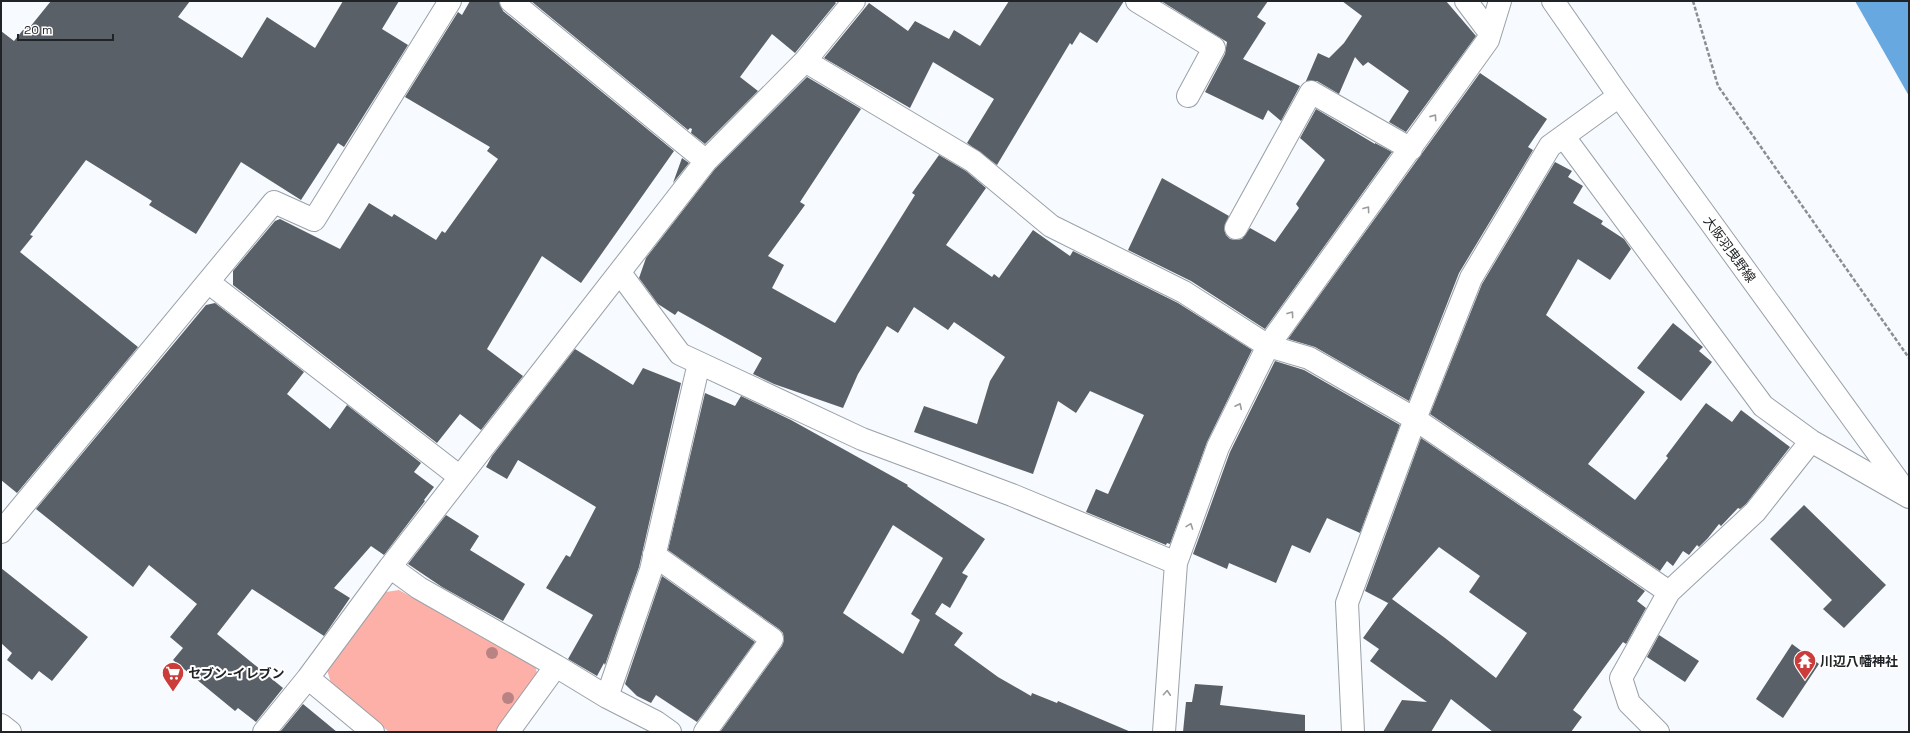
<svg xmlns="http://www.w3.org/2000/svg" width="1910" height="733" font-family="'Space Grotesk','Noto Sans JP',sans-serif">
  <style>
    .green { fill: #fcb0a8 }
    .water { fill: #67a8e1 }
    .building { fill: #596067; fill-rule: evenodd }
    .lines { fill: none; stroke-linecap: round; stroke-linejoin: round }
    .street-casing { stroke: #99a1a8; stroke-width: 24 }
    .secondary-casing { stroke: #99a1a8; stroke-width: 24 }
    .path { stroke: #8b8e92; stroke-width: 2.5; stroke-dasharray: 4 2; stroke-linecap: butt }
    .street { stroke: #fff; stroke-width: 22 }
    .secondary { stroke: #fff; stroke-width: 22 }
    .tree { fill: #b98384 }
    .oneway { stroke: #9b9c9e }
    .labels { text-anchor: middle; stroke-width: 4; stroke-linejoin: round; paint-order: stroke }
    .street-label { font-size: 13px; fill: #212427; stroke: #fff }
    .poi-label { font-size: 13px; font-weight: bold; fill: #212427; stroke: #fff; text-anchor: start }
  </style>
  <rect width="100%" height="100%" fill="#f7fafe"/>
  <path class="green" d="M 399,590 L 535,665 L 538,677 L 498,732 L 389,732 L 331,683 L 327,670 L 386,592 Z"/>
  <path class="water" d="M 1855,1 L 1909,1 L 1909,96 Z"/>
  <path class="building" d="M 51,1 L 190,1 L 178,17 L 242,58 L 267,17 L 315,48 L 343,1 L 399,1 L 382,29 L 408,45 L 344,147 L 338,143 L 301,200 L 241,162 L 196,234 L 149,205 L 152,201 L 86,160 L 30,235 L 33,236 L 20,252 L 138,347 L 17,493 L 1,480 L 1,31 L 14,41 L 27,25 L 30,27 Z
    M 470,1 L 499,1 L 503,11 L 674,151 L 581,283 L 542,256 L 487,349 L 523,376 L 481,430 L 460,414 L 437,443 L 233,285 L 233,271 L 275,221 L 280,219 L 340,249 L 369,203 L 392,217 L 394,214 L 436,240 L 442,231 L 445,233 L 498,159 L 487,151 L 490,147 L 405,97 L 458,12 L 462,15 Z
    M 531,1 L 834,1 L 836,3 L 795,53 L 772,34 L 740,77 L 758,91 L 705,144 L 691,133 L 692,129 L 690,128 L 688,130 Z
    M 1009,1 L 1124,1 L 1097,43 L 1080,32 L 1072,45 L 1070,43 L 997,165 L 967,143 L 994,99 L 933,62 L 910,108 L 824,58 L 869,3 L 908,31 L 915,21 L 949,39 L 954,30 L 980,46 Z
    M 1161,1 L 1268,1 L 1257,17 L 1266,23 L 1243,59 L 1300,86 L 1281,121 L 1268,110 L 1263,120 L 1205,92 L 1225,54 L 1227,42 Z
    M 1342,1 L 1446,1 L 1476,36 L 1406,132 L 1389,122 L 1409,91 L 1368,62 L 1363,66 L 1355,57 L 1339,94 L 1317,81 L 1306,81 L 1318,53 L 1329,58 L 1344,43 L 1362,16 Z
    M 1480,73 L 1547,119 L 1528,147 L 1533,150 L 1459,273 L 1409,401 L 1315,347 L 1288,339 Z
    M 807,77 L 861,109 L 800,202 L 805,205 L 768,256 L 784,265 L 772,288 L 835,323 L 915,195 L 912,193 L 939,155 L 966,171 L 986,188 L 946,245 L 992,277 L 994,274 L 999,278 L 1033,230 L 1070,256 L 1073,251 L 1178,303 L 1252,350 L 1207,442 L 1170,544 L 1167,543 L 1166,545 L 1086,512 L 1096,489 L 1108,494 L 1144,415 L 1090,391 L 1076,413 L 1058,401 L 1033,474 L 914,432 L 924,406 L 977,424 L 990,381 L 1005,357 L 954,322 L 948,330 L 914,307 L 898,333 L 887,326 L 858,374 L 843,408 L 774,384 L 753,374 L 762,358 L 678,311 L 675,315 L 658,304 L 639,278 L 646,258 L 715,169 Z
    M 1316,109 L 1375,144 L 1375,143 L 1392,152 L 1265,329 L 1191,281 L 1128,250 L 1162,178 L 1229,216 L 1224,229 L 1226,235 L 1230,239 L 1236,240 L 1242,239 L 1250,228 L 1275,242 L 1299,208 L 1296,204 L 1325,160 L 1300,138 Z
    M 682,158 L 689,163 L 673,183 Z
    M 1555,162 L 1572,171 L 1568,177 L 1583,186 L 1573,203 L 1603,221 L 1601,224 L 1624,239 L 1631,249 L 1610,280 L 1578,259 L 1546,315 L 1645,392 L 1588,464 L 1635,500 L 1668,458 L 1666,456 L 1706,403 L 1732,422 L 1741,410 L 1790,447 L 1746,504 L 1740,509 L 1738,508 L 1721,526 L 1719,524 L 1708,538 L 1699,547 L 1697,545 L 1689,555 L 1683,551 L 1673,566 L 1667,561 L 1660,571 L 1430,414 L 1482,284 Z
    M 215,303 L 304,372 L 287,394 L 330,429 L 347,405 L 421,463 L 414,472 L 434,487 L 424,500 L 425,501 L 384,555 L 371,546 L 334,588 L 350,598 L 324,636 L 252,589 L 217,634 L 283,688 L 256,722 L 238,708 L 235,711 L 173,660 L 183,648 L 170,637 L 197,604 L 149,565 L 133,587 L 36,509 L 206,305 Z
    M 1673,323 L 1703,347 L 1699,351 L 1712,362 L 1681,401 L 1637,368 Z
    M 575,349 L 633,385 L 643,368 L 681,383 L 639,567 L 605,665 L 604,663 L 597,676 L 568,659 L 593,615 L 546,588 L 566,555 L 570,557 L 596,507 L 518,460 L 507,479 L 486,467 L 492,456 Z
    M 1275,361 L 1304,370 L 1400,425 L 1360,533 L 1327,518 L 1310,553 L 1292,545 L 1276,583 L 1229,563 L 1227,569 L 1193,554 L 1230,452 Z
    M 705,393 L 735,406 L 741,396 L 791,420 L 908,485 L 907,486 L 985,539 L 962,573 L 968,576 L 950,608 L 942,603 L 935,614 L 963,633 L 954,645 L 998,677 L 1031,696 L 1032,693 L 1057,703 L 1058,701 L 1131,732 L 720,732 L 782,646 L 784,640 L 783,633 L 779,629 L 668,550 ZM 893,525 L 943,558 L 911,614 L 920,620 L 903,654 L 843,613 Z
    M 1421,438 L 1645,591 L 1637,601 L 1646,608 L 1626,644 L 1623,642 L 1573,710 L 1582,717 L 1571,732 L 1493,732 L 1451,699 L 1431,732 L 1383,732 L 1402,700 L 1427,702 L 1370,661 L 1379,649 L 1363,638 L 1389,602 L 1388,603 L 1365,591 ZM 1439,547 L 1480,576 L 1469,592 L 1527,633 L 1496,678 L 1445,638 L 1392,599 Z
    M 1804,505 L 1886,585 L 1844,628 L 1823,609 L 1832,600 L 1770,539 Z
    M 446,515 L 479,536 L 470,550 L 525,584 L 503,621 L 442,587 L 408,564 Z
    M 1,568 L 88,637 L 52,681 L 39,671 L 32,680 L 7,660 L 12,653 L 1,643 Z
    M 662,576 L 755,642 L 697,722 L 656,695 L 651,703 L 637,696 L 625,684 Z
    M 1659,635 L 1699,661 L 1685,682 L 1647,657 Z
    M 1792,644 L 1819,664 L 1783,718 L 1756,699 Z
    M 1195,684 L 1223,686 L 1220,705 L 1305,715 L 1305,732 L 1183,732 L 1186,702 L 1192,702 Z
    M 303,704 L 337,732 L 280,732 Z"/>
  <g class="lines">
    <g class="street-casing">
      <path id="street" d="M 511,1 L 706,161
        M 1137,1 L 1214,48 L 1188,96
        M 1466,1 L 1490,33
        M 805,61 L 973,161 L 1051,226 L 1184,292 L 1268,346 L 1309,358 L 1415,419 L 1669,592
        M 1564,137 L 1763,406 L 1811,441 L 1909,497
        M 1236,228 L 1311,92 L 1411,149
        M 620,273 L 680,354 L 862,439 L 1012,495 L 1176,563
        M 208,282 L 460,477
        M 1,532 L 274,202 L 314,220 L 450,1
        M 654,555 L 772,639 L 705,732
        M 390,567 L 419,588 L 556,666 L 607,697 L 656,722 L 670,732
        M 308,678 L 373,732
        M 607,697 L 651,570 L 699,363
        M 264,732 L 308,678 L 390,567 L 706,161 L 805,61 L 854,1
        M 508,732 L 556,666
        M 1164,732 L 1176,563 L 1218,447 L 1268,346 L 1488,40 L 1500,1
        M 1353,732 L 1347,603 L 1415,419 L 1471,278 L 1550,146 L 1619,96
        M 1658,732 L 1629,703 L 1621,678 L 1669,592 L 1755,512 L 1811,441"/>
    </g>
    <g class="secondary-casing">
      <path id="secondary" d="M 1553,1 L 1619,96 L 1909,496
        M 1,725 L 10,732"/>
    </g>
    <path class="path" d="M 1693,1 L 1718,86 L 1909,358"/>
    <use href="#street" class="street"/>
    <use href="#secondary" class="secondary"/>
  </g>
  <g class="tree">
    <circle cx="492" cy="653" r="6"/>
    <circle cx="508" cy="698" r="6"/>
  </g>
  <defs><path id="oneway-chevron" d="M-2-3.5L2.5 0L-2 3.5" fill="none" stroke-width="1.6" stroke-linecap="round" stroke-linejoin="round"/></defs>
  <g class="oneway">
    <use href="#oneway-chevron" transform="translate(1434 117) rotate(-55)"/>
    <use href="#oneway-chevron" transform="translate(1367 209) rotate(-54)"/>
    <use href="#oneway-chevron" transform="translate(1291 314) rotate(-54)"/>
    <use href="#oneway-chevron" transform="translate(1239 406) rotate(-64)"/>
    <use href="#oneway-chevron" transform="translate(1190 526) rotate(-70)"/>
    <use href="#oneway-chevron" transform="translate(1167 693) rotate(-86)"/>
  </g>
  <defs>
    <g id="temple-pin" transform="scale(1.15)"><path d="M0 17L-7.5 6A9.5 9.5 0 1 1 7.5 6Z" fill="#cb3d3b" stroke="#fff"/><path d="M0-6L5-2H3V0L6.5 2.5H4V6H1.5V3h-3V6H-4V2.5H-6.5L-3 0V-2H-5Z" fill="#fff"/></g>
    <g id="supermarket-pin" transform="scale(1.15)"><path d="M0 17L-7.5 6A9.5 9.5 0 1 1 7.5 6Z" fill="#cb3d3b" stroke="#fff"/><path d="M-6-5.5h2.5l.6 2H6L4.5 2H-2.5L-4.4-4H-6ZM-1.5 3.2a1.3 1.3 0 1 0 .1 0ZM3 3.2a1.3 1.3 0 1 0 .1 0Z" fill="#fff"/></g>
  </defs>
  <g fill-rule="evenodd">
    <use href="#temple-pin" x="1805" y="661"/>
    <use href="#supermarket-pin" x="173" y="673"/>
  </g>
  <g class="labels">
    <g class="street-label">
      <text transform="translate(1730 249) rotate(54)" y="5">大阪羽曳野線</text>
    </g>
    <g class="poi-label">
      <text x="1820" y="666">川辺八幡神社</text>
      <text x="188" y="678">セブン-イレブン</text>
    </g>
  </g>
  <rect width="1910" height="733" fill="none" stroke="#212427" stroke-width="4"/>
  <path d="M18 34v6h95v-6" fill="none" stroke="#212427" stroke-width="2"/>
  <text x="24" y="34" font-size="12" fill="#212427" stroke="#ffffff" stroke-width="3" paint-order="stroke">20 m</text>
</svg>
